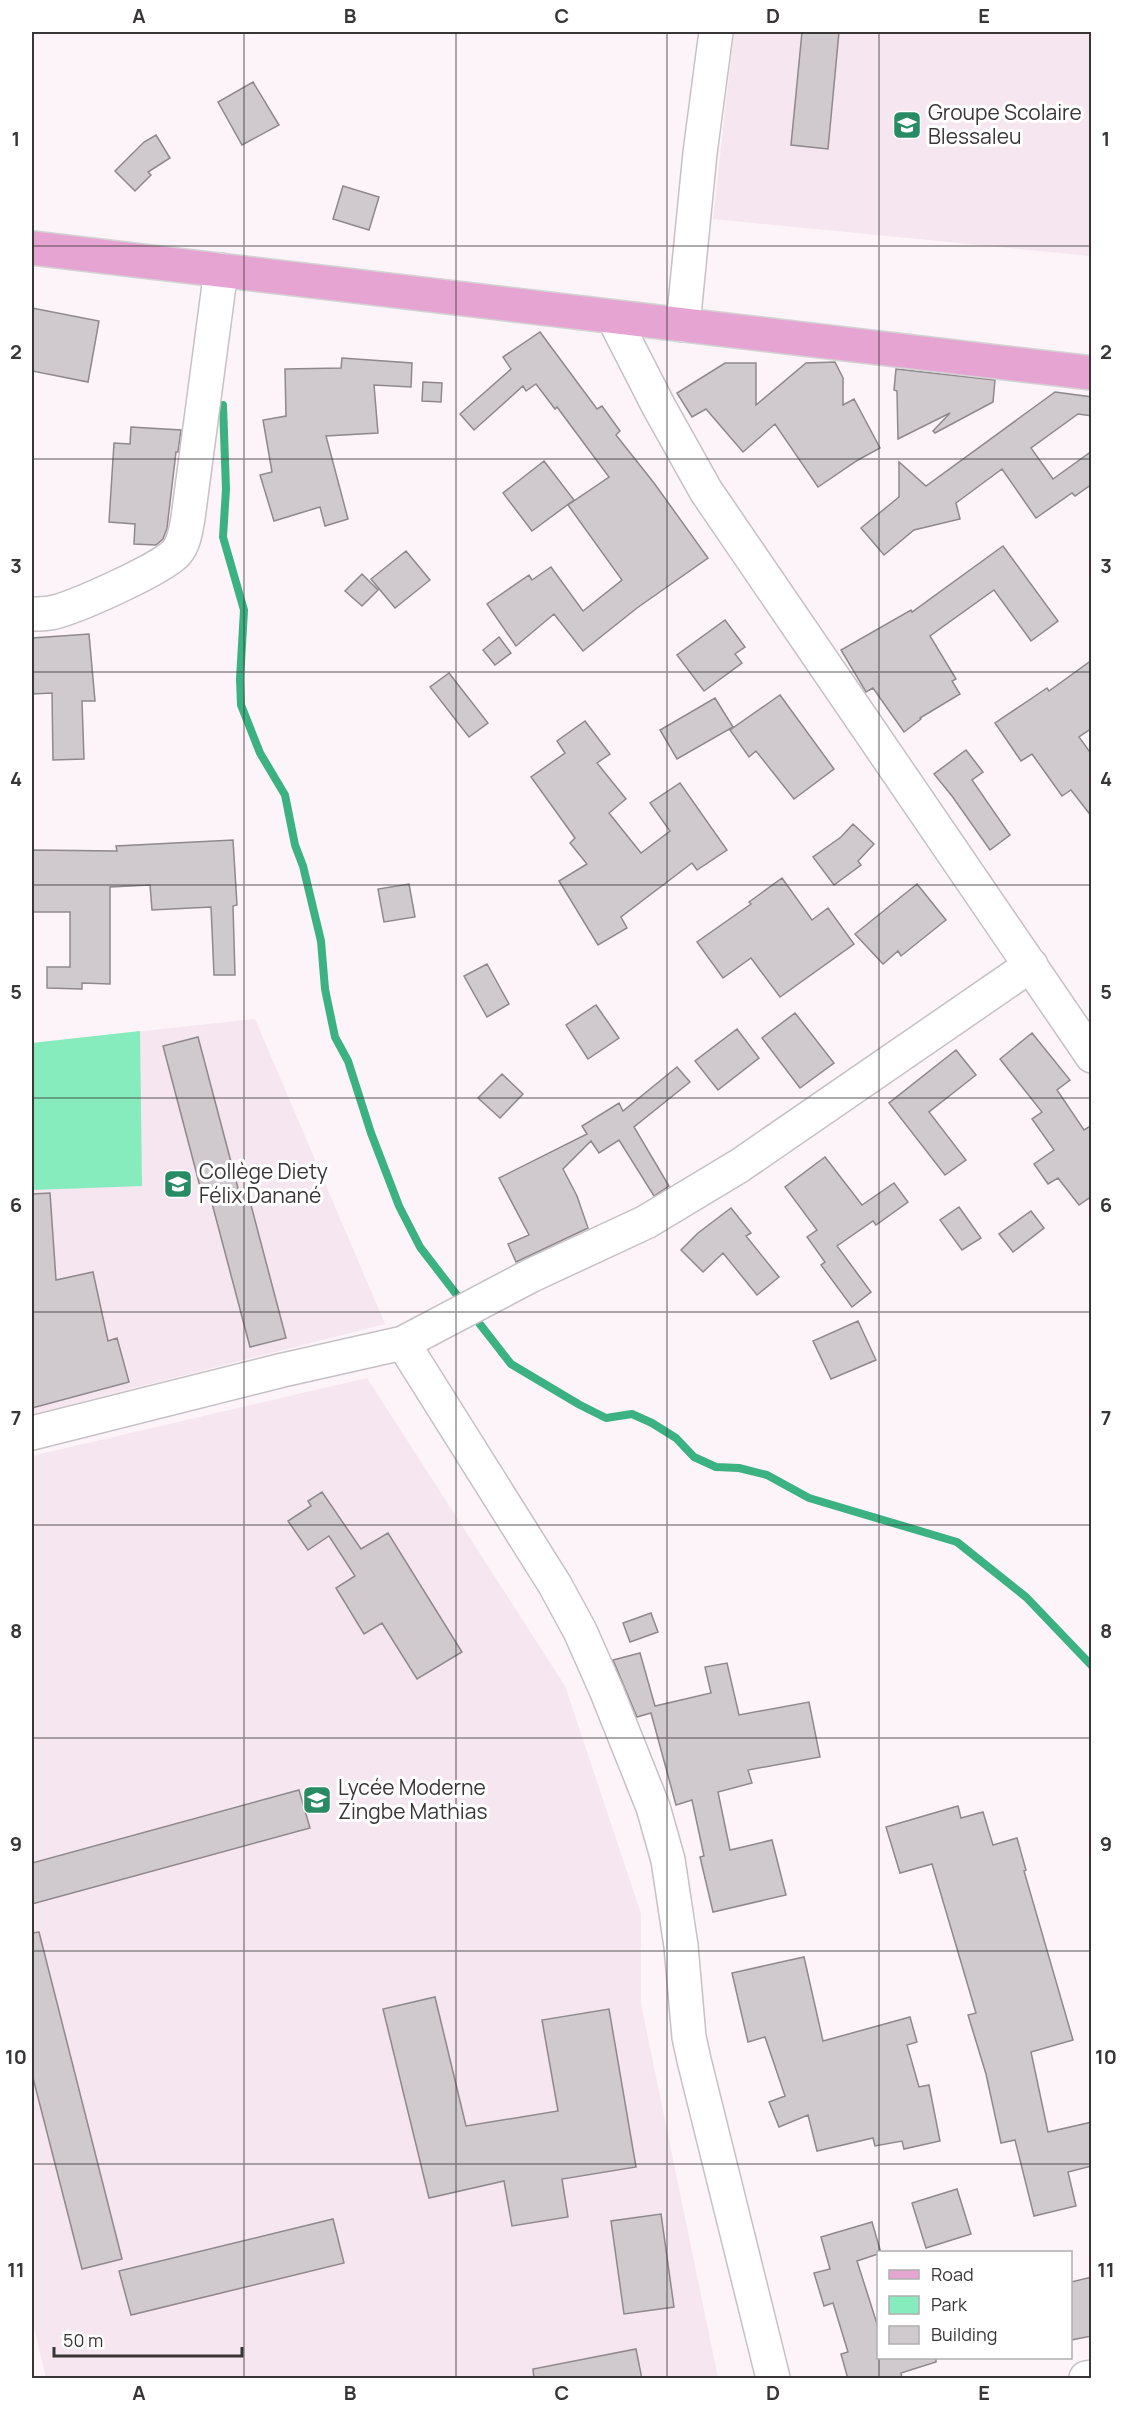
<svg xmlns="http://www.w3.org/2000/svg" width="1123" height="2410" font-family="Manrope,sans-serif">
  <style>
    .built { fill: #f5e6ef }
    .green { fill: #86ecbd }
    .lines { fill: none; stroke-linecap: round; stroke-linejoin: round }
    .stream { stroke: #3cb182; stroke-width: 8 }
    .building { fill: #d0c9ce; stroke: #8f888c; stroke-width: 1.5 }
    .minor-casing { stroke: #c7c0c4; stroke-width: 36 }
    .major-casing { stroke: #d3d3d3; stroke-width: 36 }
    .minor { stroke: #fff; stroke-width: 33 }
    .major { stroke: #e6a4d2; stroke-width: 33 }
    .grid { fill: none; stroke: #393638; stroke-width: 1.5; stroke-opacity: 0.55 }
    .labels { text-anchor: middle; stroke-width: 6; stroke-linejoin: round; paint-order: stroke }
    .poi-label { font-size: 21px; fill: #393638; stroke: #fff; text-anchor: start }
    .neatline { fill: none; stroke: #393638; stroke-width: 2 }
    .grid-label { font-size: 20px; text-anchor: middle; font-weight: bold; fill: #393638 }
  </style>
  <rect width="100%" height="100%" fill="#fcf4f9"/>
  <path class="built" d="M 734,32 L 1091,32 L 1091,256 L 713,219 Z
    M 255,1019 L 385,1324 L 32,1414 L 32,1043 Z
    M 367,1378 L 565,1686 L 641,1914 L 641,2004 L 718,2378 L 46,2378 L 32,2318 L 32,1456 Z"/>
  <path class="green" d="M 140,1031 L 142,1186 L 32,1190 L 32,1043 Z"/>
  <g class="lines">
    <path class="stream" d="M 223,405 L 226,489 L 223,537 L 244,610 L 240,679 L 241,705 L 260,753 L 285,795 L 295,845 L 303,866 L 321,941 L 325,989 L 335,1037 L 348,1061 L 371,1133 L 399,1206 L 420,1247 L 463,1303
      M 472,1314 L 511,1364 L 580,1405 L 606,1418 L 632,1414 L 652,1423 L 676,1438 L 694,1457 L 716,1467 L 739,1468 L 767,1475 L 809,1498 L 957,1542 L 1026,1597 L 1092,1666"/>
  </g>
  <path class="building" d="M 802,32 L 839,32 L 828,149 L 791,145 Z
    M 253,82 L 279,125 L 242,145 L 218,102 Z
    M 156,135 L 170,158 L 148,172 L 151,175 L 135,191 L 115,171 L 144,142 Z
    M 343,186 L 379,197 L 369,230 L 333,219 Z
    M 32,308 L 99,321 L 88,382 L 32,371 Z
    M 540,332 L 597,409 L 602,406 L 620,431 L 616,435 L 654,483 L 708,558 L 637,608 L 583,651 L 554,614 L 516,646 L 487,604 L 529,575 L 532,580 L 551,567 L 583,611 L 622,580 L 568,505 L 609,477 L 557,407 L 555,409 L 536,384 L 526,391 L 523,386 L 474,430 L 460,414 L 511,369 L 503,357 Z
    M 342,358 L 412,363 L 411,387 L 374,385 L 378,433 L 326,436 L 348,519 L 325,526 L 320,507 L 274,521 L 260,475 L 272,472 L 263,420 L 286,416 L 285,369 L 341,368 Z
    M 835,362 L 843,378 L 843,405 L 854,399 L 880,448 L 858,460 L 818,487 L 775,424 L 743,452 L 706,409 L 692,417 L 677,393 L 725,363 L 756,363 L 756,405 L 806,363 Z
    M 896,369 L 995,380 L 993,402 L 935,433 L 933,431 L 950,413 L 898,439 L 897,391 L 894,390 Z
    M 423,382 L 442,383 L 441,402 L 422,401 Z
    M 1055,392 L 1092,397 L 1092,416 L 1078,414 L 1031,448 L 1053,479 L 1092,451 L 1092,484 L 1075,496 L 1072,493 L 1036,518 L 1002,469 L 956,503 L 960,519 L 914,530 L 884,555 L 861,528 L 899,497 L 899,462 L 926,486 Z
    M 131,427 L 181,430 L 178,452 L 176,452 L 167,528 L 163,539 L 156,545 L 134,544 L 135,524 L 109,522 L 114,443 L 130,444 Z
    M 544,461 L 574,500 L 532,531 L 503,493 Z
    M 1003,546 L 1058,621 L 1031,641 L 994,590 L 930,636 L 956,679 L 952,681 L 960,694 L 920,718 L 921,719 L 904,732 L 873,688 L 866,692 L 841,650 L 911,610 L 912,612 Z
    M 406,551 L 430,580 L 395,608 L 371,579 Z
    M 362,574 L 378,590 L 362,606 L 345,591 Z
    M 725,620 L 745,647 L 735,654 L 742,663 L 704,691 L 677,655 Z
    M 89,634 L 95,701 L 82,701 L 84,759 L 53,760 L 52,693 L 32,694 L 32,638 Z
    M 499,637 L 511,653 L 495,665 L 483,650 Z
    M 1092,660 L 1092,728 L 1079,737 L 1092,755 L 1092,817 L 1071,790 L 1062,796 L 1032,754 L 1021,761 L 995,723 L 1047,688 L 1049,691 Z
    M 449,673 L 488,723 L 469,737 L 430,687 Z
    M 780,695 L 834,769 L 794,799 L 756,751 L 749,757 L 730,730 Z
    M 715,698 L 733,727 L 677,759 L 660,730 Z
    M 585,721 L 610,754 L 597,763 L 626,799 L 609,813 L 641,853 L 670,831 L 650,803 L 680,783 L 727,850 L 697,870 L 692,863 L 621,917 L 627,928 L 598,945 L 559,881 L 587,864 L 570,843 L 575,838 L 531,777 L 565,753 L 557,741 Z
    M 966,750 L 983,772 L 972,780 L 1010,835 L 990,850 L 952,796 L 934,774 Z
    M 853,824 L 874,844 L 858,861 L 861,865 L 834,885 L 813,857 L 841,837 Z
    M 233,840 L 237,905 L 233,906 L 235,975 L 214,975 L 211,907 L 152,910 L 150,885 L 110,887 L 110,984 L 82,983 L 82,989 L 47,988 L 47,967 L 70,967 L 70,912 L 32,912 L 32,850 L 117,851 L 116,846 Z
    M 782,878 L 812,920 L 828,908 L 854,944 L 780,997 L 751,958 L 723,978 L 697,942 L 751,904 L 749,902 Z
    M 409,884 L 415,917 L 384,922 L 378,889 Z
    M 917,884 L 946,920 L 901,956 L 898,951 L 883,964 L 855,934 Z
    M 487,964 L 509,1004 L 487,1017 L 464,976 Z
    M 596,1005 L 619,1038 L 588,1059 L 566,1025 Z
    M 795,1013 L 834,1063 L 800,1088 L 762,1038 Z
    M 737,1029 L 759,1058 L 718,1090 L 695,1061 Z
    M 1032,1033 L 1070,1080 L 1057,1090 L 1084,1130 L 1092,1125 L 1092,1196 L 1079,1205 L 1058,1178 L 1048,1184 L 1034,1164 L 1054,1150 L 1032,1119 L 1042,1112 L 1000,1059 Z
    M 198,1037 L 239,1192 L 247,1190 L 286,1338 L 250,1347 L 209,1192 L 202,1194 L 163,1046 Z
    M 956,1050 L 976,1075 L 929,1112 L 966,1160 L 945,1175 L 889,1103 Z
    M 677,1067 L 690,1082 L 634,1127 L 669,1186 L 654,1196 L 619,1140 L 599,1153 L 591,1141 L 563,1169 L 577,1196 L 588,1228 L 516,1262 L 508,1244 L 529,1235 L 499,1178 L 587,1134 L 582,1126 L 619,1103 L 623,1111 Z
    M 502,1074 L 523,1094 L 500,1118 L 478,1098 Z
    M 825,1157 L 862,1205 L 894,1183 L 908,1202 L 876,1225 L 873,1221 L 837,1246 L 871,1292 L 852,1307 L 821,1265 L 825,1262 L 807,1237 L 817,1230 L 785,1187 Z
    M 50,1193 L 56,1280 L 93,1272 L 108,1341 L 117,1338 L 129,1382 L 32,1408 L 32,1194 Z
    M 959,1207 L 981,1238 L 962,1250 L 940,1220 Z
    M 731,1208 L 751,1233 L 746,1236 L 779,1277 L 757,1295 L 723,1253 L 703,1272 L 681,1250 L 698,1233 Z
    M 1031,1211 L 1044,1228 L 1013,1252 L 999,1234 Z
    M 858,1321 L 876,1360 L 831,1379 L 813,1341 Z
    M 322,1492 L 361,1549 L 388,1533 L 462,1652 L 417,1679 L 382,1623 L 364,1634 L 336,1588 L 355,1576 L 329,1536 L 308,1550 L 288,1521 L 311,1506 L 308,1501 Z
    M 651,1613 L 658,1632 L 630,1642 L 623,1623 Z
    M 640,1653 L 655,1706 L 711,1693 L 705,1667 L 727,1663 L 739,1715 L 809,1702 L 820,1757 L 748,1770 L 752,1783 L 718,1792 L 730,1850 L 772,1840 L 786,1895 L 713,1912 L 700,1857 L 704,1856 L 692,1800 L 676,1805 L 651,1713 L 637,1717 L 613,1660 Z
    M 299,1790 L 310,1828 L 32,1904 L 32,1863 Z
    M 958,1806 L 961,1818 L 983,1812 L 993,1845 L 1017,1838 L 1026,1870 L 1024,1871 L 1073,2040 L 1031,2052 L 1048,2132 L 1092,2122 L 1092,2166 L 1068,2172 L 1076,2206 L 1034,2216 L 1015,2140 L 1001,2143 L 986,2074 L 968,2015 L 976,2013 L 932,1864 L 900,1873 L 886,1827 Z
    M 39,1932 L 122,2259 L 82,2269 L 32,2074 L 32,1933 Z
    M 804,1957 L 823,2041 L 910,2017 L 917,2042 L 907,2045 L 919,2087 L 929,2085 L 940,2141 L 904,2149 L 902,2141 L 875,2146 L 873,2138 L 817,2151 L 808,2115 L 779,2127 L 769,2102 L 785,2096 L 765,2037 L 748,2042 L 732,1973 Z
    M 435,1997 L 466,2126 L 558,2111 L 542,2020 L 609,2009 L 636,2167 L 562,2179 L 568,2217 L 512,2226 L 504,2181 L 429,2198 L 383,2009 Z
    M 957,2189 L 971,2234 L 926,2248 L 912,2203 Z
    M 661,2214 L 674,2307 L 624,2314 L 611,2221 Z
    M 333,2219 L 344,2263 L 131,2315 L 119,2271 Z
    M 872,2222 L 881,2253 L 857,2261 L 879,2330 L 879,2358 L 936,2358 L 936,2362 L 901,2373 L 902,2379 L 848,2379 L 841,2354 L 848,2352 L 833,2303 L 824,2306 L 814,2273 L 830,2269 L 821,2237 Z
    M 1092,2277 L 1092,2336 L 1071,2340 L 1071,2282 Z
    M 636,2349 L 642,2379 L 534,2379 L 533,2369 Z"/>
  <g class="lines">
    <g class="minor-casing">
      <path id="minor" d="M 613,317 L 659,407 L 706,491 L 1092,1056
        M 683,325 L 700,153 L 716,32
        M 32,614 C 38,614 44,614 50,613 C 73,609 161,569 176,553 C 184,544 186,530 188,518 L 221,270
        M 403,1343 L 555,1585 L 580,1631 L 607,1692 L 653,1807 L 668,1860 L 681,1946 L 689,2037 L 694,2060 L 773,2378
        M 32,1433 L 283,1370 L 403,1343 L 530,1276 L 646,1222 L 739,1166 L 1031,965
        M 1086,2378 L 1092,2377"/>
    </g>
    <g class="major-casing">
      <path id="major" d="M 32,248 L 1092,373"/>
    </g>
    <use href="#minor" class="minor"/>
    <use href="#major" class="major"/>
  </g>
  <path class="grid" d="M 244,32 L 244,2378M 456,32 L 456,2378M 667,32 L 667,2378M 879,32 L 879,2252M 32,246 L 1092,246M 32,459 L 1092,459M 32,672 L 1092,672M 32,885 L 1092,885M 32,1098 L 1092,1098M 32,1312 L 1092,1312M 32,1525 L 1092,1525M 32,1738 L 1092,1738M 32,1951 L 1092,1951M 32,2164 L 1092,2164M 879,2358 L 879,2378"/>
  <defs>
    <g id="school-square" transform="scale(1.5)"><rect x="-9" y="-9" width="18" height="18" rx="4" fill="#298b64" stroke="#fff"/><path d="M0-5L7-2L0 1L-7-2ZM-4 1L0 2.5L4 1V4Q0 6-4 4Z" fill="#fff"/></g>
  </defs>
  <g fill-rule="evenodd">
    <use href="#school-square" x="907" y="125"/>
    <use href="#school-square" x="178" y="1184"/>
    <use href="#school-square" x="317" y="1800"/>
  </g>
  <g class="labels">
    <g class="poi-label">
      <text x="928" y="120">Groupe Scolaire<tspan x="928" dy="24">Blessaleu</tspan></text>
      <text x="199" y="1179">Collège Diety<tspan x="199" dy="24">Félix Danané</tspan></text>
      <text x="338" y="1795">Lycée Moderne<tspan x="338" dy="24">Zingbe Mathias</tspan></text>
    </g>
  </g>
  <rect width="1123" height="2410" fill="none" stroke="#ffffff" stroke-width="66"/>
  <rect x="877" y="2251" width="195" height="108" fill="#ffffff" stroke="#b0afaf" stroke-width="1.5"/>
  <rect x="889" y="2270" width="30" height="9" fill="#e6a4d2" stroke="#b0afaf" stroke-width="1.5"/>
  <text x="931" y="2281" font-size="18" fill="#393638">Road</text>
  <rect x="889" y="2296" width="30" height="18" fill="#86ecbd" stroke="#b0afaf" stroke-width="1.5"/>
  <text x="931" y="2311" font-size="18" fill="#393638">Park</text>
  <rect x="889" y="2326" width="30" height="18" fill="#d0c9ce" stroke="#b0afaf" stroke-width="1.5"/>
  <text x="931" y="2341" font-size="18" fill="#393638">Building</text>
  <path d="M54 2347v9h188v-9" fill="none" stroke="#393638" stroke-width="3"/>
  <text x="63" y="2347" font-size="18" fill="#393638" stroke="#ffffff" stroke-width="4.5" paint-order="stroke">50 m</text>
  <rect x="33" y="33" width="1057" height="2344" class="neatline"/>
  <g class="grid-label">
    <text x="139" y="23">A</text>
    <text x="350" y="23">B</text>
    <text x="562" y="23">C</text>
    <text x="773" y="23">D</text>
    <text x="984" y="23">E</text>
    <text x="16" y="146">1</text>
    <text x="1106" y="146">1</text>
    <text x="16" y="359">2</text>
    <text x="1106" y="359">2</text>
    <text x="16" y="573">3</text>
    <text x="1106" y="573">3</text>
    <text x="16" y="786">4</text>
    <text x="1106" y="786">4</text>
    <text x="16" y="999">5</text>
    <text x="1106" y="999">5</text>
    <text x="16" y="1212">6</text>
    <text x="1106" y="1212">6</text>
    <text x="16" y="1425">7</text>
    <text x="1106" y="1425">7</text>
    <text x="16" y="1638">8</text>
    <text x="1106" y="1638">8</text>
    <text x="16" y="1851">9</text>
    <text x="1106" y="1851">9</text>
    <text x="16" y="2064">10</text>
    <text x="1106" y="2064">10</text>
    <text x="16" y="2277">11</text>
    <text x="1106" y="2277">11</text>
    <text x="139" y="2400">A</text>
    <text x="350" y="2400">B</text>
    <text x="562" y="2400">C</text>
    <text x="773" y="2400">D</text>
    <text x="984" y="2400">E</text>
  </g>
</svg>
